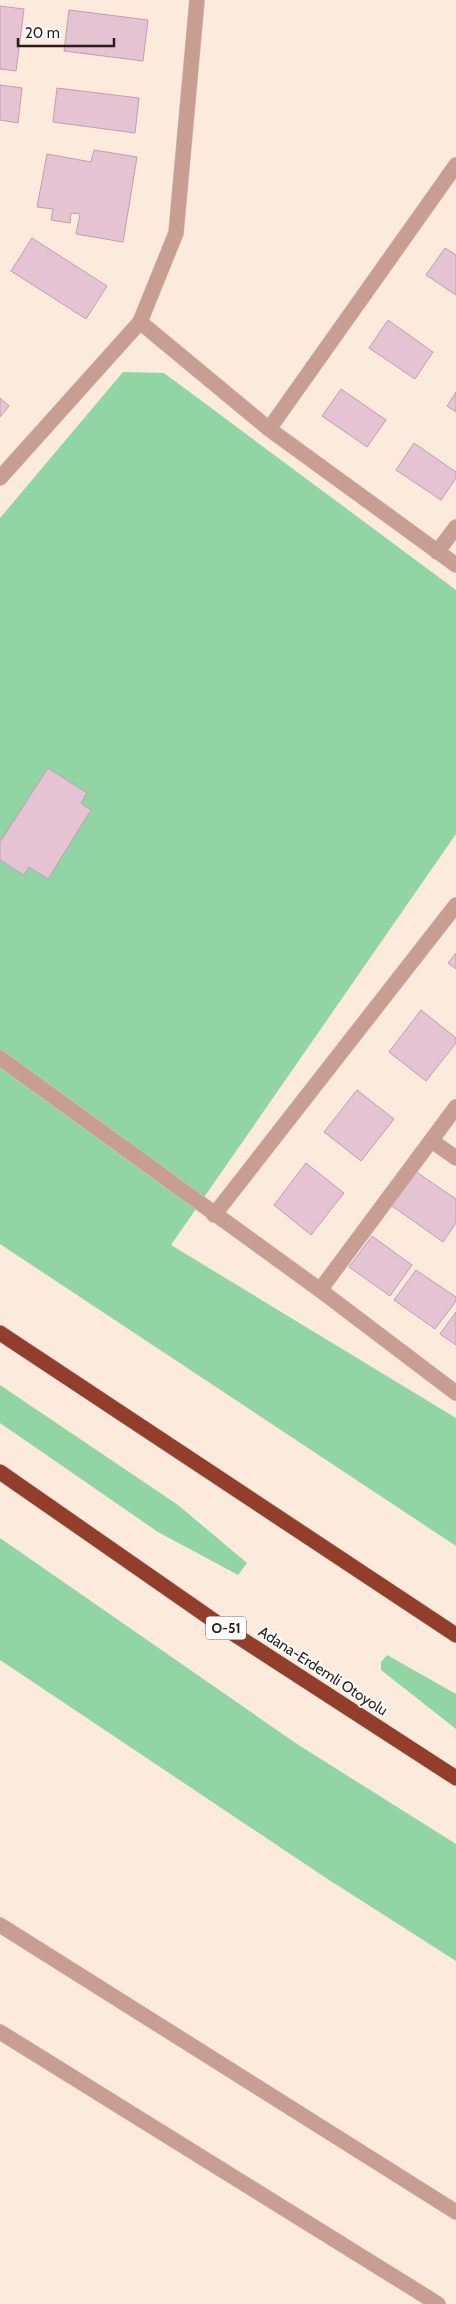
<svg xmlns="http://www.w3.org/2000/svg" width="456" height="2304" font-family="Cabin,sans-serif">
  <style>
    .green { fill: #91d5a5 }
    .building { fill: #e6c3d2; stroke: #c09fad }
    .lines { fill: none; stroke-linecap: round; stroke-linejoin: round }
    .minor-casing { stroke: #d6c5ba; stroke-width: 16 }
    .tertiary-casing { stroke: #d6c5ba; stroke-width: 16 }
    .motorway-casing { stroke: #d6c5ba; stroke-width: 16 }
    .minor { stroke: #c89e93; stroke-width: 15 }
    .tertiary { stroke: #c89e93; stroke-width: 15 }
    .motorway { stroke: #933e2b; stroke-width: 15 }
    .labels { text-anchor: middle; stroke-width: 4; stroke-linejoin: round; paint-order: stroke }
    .shield { fill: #fff; stroke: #6a625d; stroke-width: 1 }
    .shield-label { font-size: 14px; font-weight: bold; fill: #2a1f18 }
    .street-label { font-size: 15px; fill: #2a1f18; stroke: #fff }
  </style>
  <rect width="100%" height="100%" fill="#fceadd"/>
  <path class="green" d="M 123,372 L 164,373 L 456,590 L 456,834 L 171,1245 L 456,1418 L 456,1546 L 0,1244 L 0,518 Z
    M 0,1385 L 178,1505 L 247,1563 L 238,1575 L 158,1532 L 0,1423 Z
    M 0,1538 L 297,1744 L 456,1844 L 456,1961 L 326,1878 L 0,1660 Z
    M 387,1655 L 456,1694 L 456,1729 L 381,1670 L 381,1662 Z"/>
  <path class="building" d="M 0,6 L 24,9 L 16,71 L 0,69 Z
    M 69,10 L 148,20 L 143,61 L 64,51 Z
    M 0,85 L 22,88 L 18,123 L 0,120 Z
    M 57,88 L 139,98 L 135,133 L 53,122 Z
    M 94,150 L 137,157 L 123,242 L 76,234 L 80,214 L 71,213 L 70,223 L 51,220 L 53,209 L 37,207 L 47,154 L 91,162 Z
    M 32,238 L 107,286 L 86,319 L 11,271 Z
    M 445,248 L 456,255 L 456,295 L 426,275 Z
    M 388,320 L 433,352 L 415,379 L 369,348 Z
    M 341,389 L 386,420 L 367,447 L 322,416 Z
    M 456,392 L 456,412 L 447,406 Z
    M 0,398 L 9,406 L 0,417 Z
    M 414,443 L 456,472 L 456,478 L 441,500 L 396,470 Z
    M 48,768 L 87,793 L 81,803 L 91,810 L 48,879 L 29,867 L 24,875 L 0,860 L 0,842 Z
    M 456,953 L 456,969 L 448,963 Z
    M 421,1010 L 456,1038 L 456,1043 L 426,1081 L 389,1052 Z
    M 357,1090 L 394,1119 L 361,1161 L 324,1132 Z
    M 306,1163 L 344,1193 L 311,1235 L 274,1205 Z
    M 415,1171 L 456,1199 L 456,1223 L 443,1242 L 392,1206 Z
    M 372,1236 L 412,1265 L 390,1296 L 349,1267 Z
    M 416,1270 L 456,1297 L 456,1301 L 435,1329 L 394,1300 Z
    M 456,1312 L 456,1345 L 440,1334 Z"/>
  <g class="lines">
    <g class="minor-casing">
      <path id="minor" d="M 140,322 L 269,429 L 456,565
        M 269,429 L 456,165
        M 0,478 L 140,322 L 176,233 L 197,0
        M 437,552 L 456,527
        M 0,1058 L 320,1290 L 456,1393
        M 432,1141 L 456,1158
        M 214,1215 L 456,905
        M 320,1290 L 456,1107"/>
    </g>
    <g class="tertiary-casing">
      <path id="tertiary" d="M 0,1925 L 456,2212
        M 0,2032 L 438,2304"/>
    </g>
    <g class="motorway-casing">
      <path id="motorway" d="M 0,1333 L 456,1635
        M 0,1472 L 220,1625 L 456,1778"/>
    </g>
    <use href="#minor" class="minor"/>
    <use href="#tertiary" class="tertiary"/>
    <use href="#motorway" class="motorway"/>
  </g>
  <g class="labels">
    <rect class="shield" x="206" y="1616.5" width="40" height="23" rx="4"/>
    <g class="shield-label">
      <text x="226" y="1633">O-51</text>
    </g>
    <g class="street-label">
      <text transform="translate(323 1671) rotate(33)" y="5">Adana-Erdemli Otoyolu</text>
    </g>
  </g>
  <path d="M18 38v8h96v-8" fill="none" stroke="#2a1f18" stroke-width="2.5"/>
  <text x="25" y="38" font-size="15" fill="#2a1f18" stroke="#ffffff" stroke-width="4" paint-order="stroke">20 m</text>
</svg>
